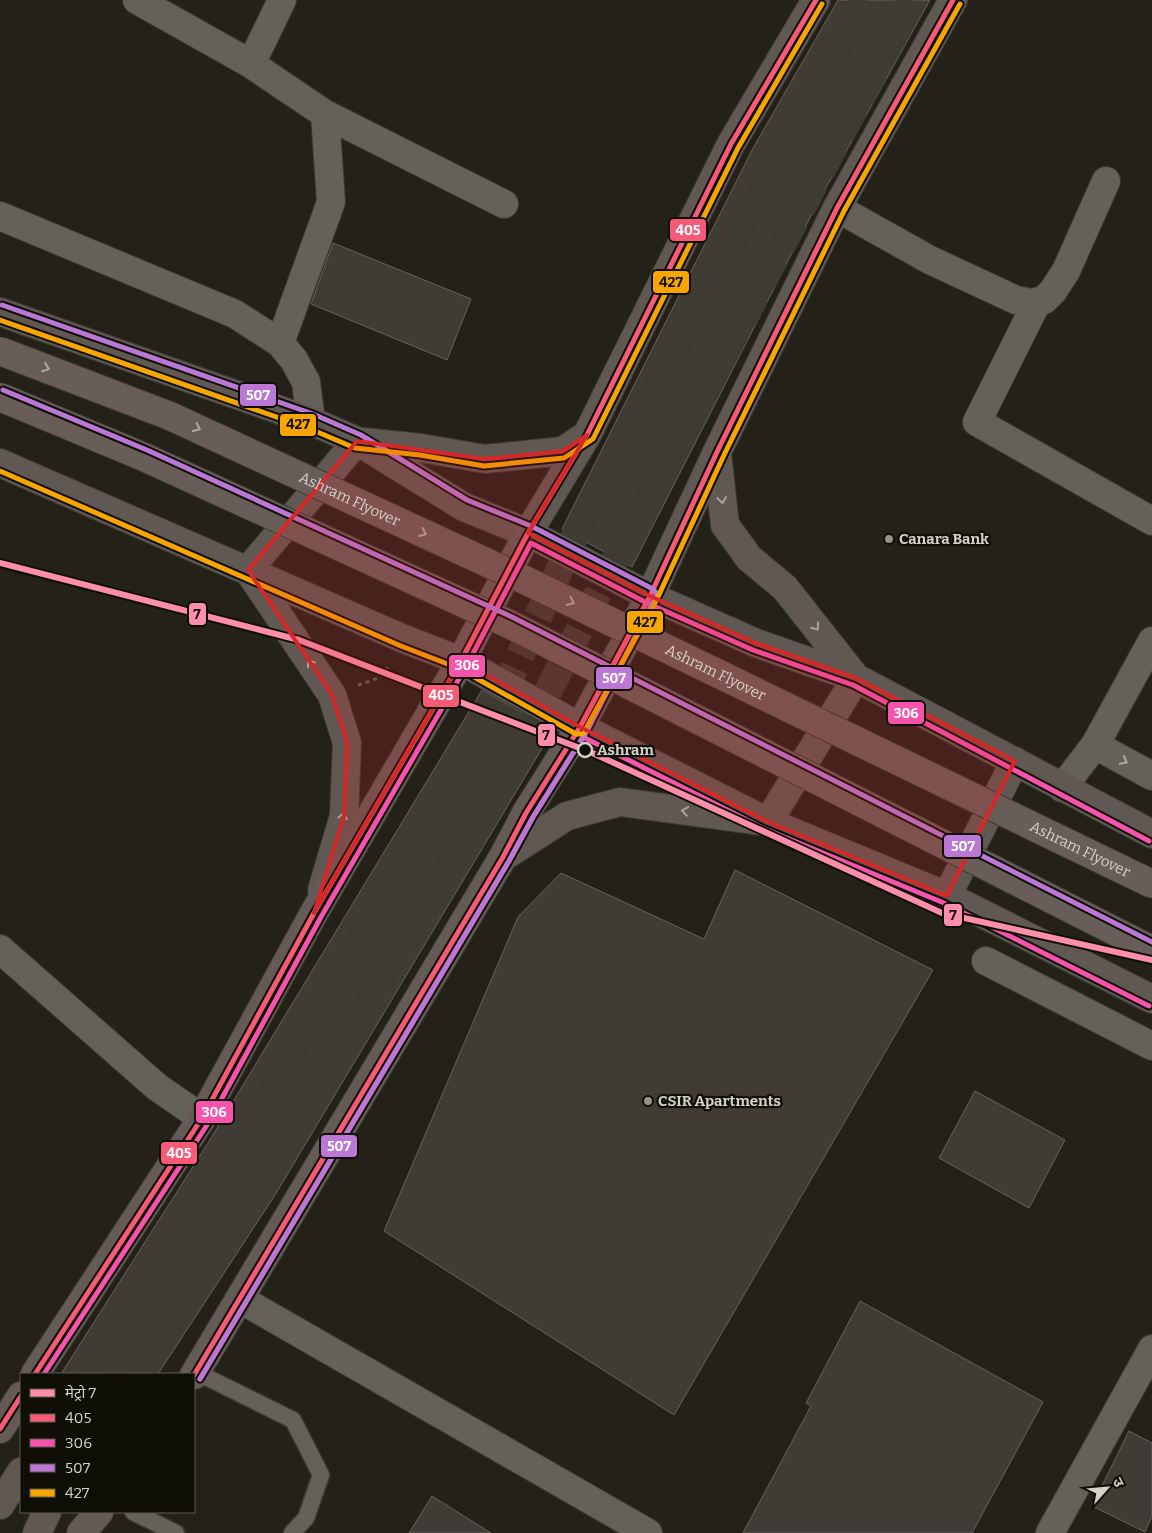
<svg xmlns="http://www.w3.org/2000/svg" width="1152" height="1533" font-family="Bitter,'Noto Sans Devanagari',serif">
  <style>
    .building { fill: #413b36; stroke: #67625c }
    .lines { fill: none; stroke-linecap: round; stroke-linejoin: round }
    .primary-tunnel { stroke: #3e3b33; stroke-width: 28; stroke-dasharray: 28 14; stroke-linecap: butt }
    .service-casing { stroke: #3d3b34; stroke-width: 19 }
    .minor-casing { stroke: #3d3b34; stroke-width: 30 }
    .primary-casing { stroke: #3d3b34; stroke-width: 30 }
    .trunk-casing { stroke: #3d3b34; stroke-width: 30 }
    .path { stroke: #5e5c55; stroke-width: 3; stroke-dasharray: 4 4; stroke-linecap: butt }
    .service { stroke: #63615a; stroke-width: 16 }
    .minor { stroke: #63615a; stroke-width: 28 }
    .primary { stroke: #605853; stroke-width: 28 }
    .trunk { stroke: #645a56; stroke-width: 28 }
    .motorway-bridge-casing { stroke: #3d3b34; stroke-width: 30; stroke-linecap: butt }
    .motorway-bridge { stroke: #695d5a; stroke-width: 28 }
    .bus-1-casing { stroke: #0f0e07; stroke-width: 9 }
    .bus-2-casing { stroke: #0f0e07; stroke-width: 9 }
    .bus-3-casing { stroke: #0f0e07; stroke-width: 9 }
    .bus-4-casing { stroke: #0f0e07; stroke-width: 9 }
    .bus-1 { stroke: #f75a77; stroke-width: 5 }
    .bus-2 { stroke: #f653ac; stroke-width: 5 }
    .bus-3 { stroke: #ba77d6; stroke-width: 5 }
    .bus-4 { stroke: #f7a600; stroke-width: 5 }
    .metro-1-casing { stroke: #0f0e07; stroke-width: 10 }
    .metro-1 { stroke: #fc8eac; stroke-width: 6 }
    .oneway { stroke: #afa8a1 }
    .oneway2 { stroke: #a6a199 }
    .oneway3 { stroke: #acaaa1 }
    .marked { fill: #d62828; fill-opacity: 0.2; stroke: #d62828; stroke-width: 4; stroke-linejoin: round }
    .poi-dot { fill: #96938a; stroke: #0f0e07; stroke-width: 2 }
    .stop-dot { fill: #0f0e07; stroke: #d4d1c7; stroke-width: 2.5 }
    .labels { text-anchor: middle; stroke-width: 4.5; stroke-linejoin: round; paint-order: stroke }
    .street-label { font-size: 15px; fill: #d4d1c7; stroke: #0f0e07 }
    .poi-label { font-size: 15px; font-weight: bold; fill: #d4d1c7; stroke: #0f0e07; text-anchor: start }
    .stop-label { font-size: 15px; font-weight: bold; fill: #d4d1c7; stroke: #0f0e07; text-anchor: start }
    .line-badge { stroke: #0f0e07; stroke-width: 2 }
    .badge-label { font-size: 14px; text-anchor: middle; font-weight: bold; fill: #fff }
    .pale-badge-label { font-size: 14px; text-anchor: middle; font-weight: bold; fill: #111 }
  </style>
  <rect width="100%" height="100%" fill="#242119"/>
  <path class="building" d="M 838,0 L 930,0 L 817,204 L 632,567 L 562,529 L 752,150 Z
    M 333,243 L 471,299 L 447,360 L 311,304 Z
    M 482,690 L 553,730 L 275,1195 L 158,1374 L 61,1374 L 208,1143 Z
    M 735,870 L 933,970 L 674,1415 L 384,1231 L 518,917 L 561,873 L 704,939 Z
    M 975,1091 L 1065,1140 L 1029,1208 L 939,1158 Z
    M 860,1301 L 1043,1402 L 972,1533 L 743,1533 L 811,1406 L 806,1403 Z
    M 1129,1431 L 1152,1443 L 1152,1516 L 1145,1532 L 1092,1506 Z
    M 432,1496 L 491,1533 L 409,1533 Z"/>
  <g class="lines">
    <path class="primary-tunnel" d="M 87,1374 L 211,1191 L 501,697 L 575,536 L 865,0
      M 134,1374 L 241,1218 L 535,717 L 616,558 L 912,0"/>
    <g class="service-casing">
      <path id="service" d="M 196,1372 L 293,1420 L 321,1475 L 306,1518 L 292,1533
        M 133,1512 L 176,1533"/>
    </g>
    <g class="minor-casing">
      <path id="minor" d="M 137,0 L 251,64 L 325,114 L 504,204
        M 251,64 L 282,0
        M 837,208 L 930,260 L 1016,300 L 1031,303 L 1044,300 L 1053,291 L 1066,271 L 1106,181
        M 0,216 L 235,314 L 280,343 L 294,360 L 306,382 L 311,421
        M 1037,302 L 977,422 L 1152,521
        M 280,343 L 331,202 L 325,114
        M 1095,745 L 1152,776
        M 1062,788 L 1095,745 L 1152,641
        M 0,949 L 157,1087 L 202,1118
        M 986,961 L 1152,1046
        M 240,1299 L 648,1533
        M 1050,1533 L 1152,1349"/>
    </g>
    <g class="primary-casing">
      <path id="primary" d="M 0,312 L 311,421 L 357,441 L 464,507 L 528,533 L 650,596 L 756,643 L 856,678 L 1152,834
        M 363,442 L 421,448 L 485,459 L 563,451 L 587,435
        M 0,463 L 404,639 L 461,661 L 580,727 L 768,822 L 947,896 L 1152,999
        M 528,533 L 587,435 L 731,144 L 816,0
        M 248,570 L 332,695 L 347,743 L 344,816 L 322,890
        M 248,570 L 357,441
        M 580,727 L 650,596 L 717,452 L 837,208 L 953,0
        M 503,857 L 567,816 L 620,802 L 768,822 L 856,678 L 785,588 L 749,558 L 725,525 L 717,453
        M 947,896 L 1015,761
        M 0,1505 L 21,1472
        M 37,1533 L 47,1512"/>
    </g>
    <g class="trunk-casing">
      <path id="trunk" d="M 35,1374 L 202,1118 L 314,913 L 461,661 L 528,533
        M 194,1375 L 503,857 L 526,813 L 580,727
        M 0,1429 L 21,1396
        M 81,1533 L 99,1512"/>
    </g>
    <path class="path" d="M 358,685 L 379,678 L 390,665"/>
    <use href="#service" class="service"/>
    <use href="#minor" class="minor"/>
    <use href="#primary" class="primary"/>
    <use href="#trunk" class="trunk"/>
    <g class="motorway-bridge-casing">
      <g id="motorway-bridge">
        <path id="s1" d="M 0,351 L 170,416 L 529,582 L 1152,884"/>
        <path d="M 0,397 L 144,457 L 509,624 L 1152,950"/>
      </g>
    </g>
    <use href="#motorway-bridge" class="motorway-bridge"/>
    <g class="bus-1-casing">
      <path id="bus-1" d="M 35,1374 L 202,1118 L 314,913 L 461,661 L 528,533 L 587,435 L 731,144 L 816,0
        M 194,1375 L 503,857 L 526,813 L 580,727 L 650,596 L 717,452 L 837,208 L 953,0
        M 0,1429 L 21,1396"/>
    </g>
    <g class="bus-2-casing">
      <path id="bus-2" d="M 44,1374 L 209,1122 L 321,917 L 467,665 L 531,543 L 647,603 L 753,650 L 853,685 L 1149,841
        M 200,1379 L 509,861 L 533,817 L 583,737 L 765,829 L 944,903 L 1149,1006"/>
    </g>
    <g class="bus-3-casing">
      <path id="bus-3" d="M 2,305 L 313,414 L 361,435 L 467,500 L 531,526 L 653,589 L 657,594 L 587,731 L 533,817 L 509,861 L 200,1379
        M 3,390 L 147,450 L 512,617 L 1152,942"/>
    </g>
    <g class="bus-4-casing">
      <path id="bus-4" d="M 0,320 L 308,428 L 355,448 L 420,455 L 484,466 L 564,458 L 593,439 L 738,148 L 822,4
        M 0,471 L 401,646 L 458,668 L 576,734 L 583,734 L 657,599 L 724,455 L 844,211 L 960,4"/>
    </g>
    <use href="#bus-1" class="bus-1"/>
    <use href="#bus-2" class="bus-2"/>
    <use href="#bus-3" class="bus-3"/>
    <use href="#bus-4" class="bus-4"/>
    <g class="metro-1-casing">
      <path id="metro-1" d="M 0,563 L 299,640 L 590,752 L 942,913 L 1152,960"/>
    </g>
    <use href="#metro-1" class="metro-1"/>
  </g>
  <defs><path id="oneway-chevron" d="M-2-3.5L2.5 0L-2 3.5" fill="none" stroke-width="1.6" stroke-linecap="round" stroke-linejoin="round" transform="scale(1.25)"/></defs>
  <g class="oneway">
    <use href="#oneway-chevron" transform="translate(46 368) rotate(21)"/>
    <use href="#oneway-chevron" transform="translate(197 428) rotate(25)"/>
    <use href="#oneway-chevron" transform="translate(423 533) rotate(25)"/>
    <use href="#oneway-chevron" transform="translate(571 602) rotate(26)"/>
  </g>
  <g class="oneway2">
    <use href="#oneway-chevron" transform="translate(722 500) rotate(84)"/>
    <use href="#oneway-chevron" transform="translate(816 627) rotate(52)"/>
    <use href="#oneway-chevron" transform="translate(310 663) rotate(-126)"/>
    <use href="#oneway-chevron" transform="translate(685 811) rotate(-172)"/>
    <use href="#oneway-chevron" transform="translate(343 816) rotate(-80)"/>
  </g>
  <use class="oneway3" href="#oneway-chevron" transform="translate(1124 761) rotate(28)"/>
  <path class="marked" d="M 587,435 L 528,533 L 650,596 L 756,643 L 856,678 L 1015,761 L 947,896 L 768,822 L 580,727 L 461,661 L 314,913 L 344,816 L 347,743 L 332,695 L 248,570 L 357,441 L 485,459 L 563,451 Z"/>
  <g class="poi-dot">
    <circle cx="889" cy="539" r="5"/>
    <circle cx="648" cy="1101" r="5"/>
  </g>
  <circle class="stop-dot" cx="585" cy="750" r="7"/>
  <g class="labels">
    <g class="street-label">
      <text dy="5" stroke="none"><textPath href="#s1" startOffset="380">Ashram Flyover</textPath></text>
      <text dy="5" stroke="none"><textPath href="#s1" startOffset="785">Ashram Flyover</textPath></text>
      <text dy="5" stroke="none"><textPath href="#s1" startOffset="1190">Ashram Flyover</textPath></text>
    </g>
    <g class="poi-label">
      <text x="899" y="544">Canara Bank</text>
      <text x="658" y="1106">CSIR Apartments</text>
    </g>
    <g class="stop-label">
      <text x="597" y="755">Ashram</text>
    </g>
  </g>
  <g class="line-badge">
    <rect x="669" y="218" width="38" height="24" rx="5" fill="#f75a77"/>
    <rect x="652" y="270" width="38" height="24" rx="5" fill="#f7a600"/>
    <rect x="239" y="383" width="38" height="24" rx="5" fill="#ba77d6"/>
    <rect x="279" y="413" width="38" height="24" rx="5" fill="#f7a600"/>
    <rect x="188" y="602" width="19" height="24" rx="5" fill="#fc8eac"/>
    <rect x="626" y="610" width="38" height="24" rx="5" fill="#f7a600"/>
    <rect x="448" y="654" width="38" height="24" rx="5" fill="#f653ac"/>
    <rect x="595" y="666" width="38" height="24" rx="5" fill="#ba77d6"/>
    <rect x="422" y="684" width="38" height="24" rx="5" fill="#f75a77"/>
    <rect x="887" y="701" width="38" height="24" rx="5" fill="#f653ac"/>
    <rect x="537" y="723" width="19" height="24" rx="5" fill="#fc8eac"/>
    <rect x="943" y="834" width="39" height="24" rx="5" fill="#ba77d6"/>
    <rect x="943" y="903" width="20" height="24" rx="5" fill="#fc8eac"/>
    <rect x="195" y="1100" width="39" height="24" rx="5" fill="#f653ac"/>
    <rect x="320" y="1134" width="38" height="24" rx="5" fill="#ba77d6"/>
    <rect x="160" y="1141" width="38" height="24" rx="5" fill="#f75a77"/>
  </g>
  <g class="badge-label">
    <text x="688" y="235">405</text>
    <text x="258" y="400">507</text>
    <text x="467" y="670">306</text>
    <text x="614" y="683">507</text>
    <text x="441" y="700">405</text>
    <text x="906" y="718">306</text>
    <text x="963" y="851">507</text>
    <text x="214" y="1117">306</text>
    <text x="339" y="1151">507</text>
    <text x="179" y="1158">405</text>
  </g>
  <g class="pale-badge-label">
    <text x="671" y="287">427</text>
    <text x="298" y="429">427</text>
    <text x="197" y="619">7</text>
    <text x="645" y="627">427</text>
    <text x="546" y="740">7</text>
    <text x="953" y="920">7</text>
  </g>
  <rect x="20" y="1373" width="175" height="140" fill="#0f0e07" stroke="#5e5c54"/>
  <rect x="30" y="1389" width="25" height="8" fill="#fc8eac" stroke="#5e5c54"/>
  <text x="65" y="1398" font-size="15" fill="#d4d1c7">मेट्रो 7</text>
  <rect x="30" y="1414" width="25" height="8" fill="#f75a77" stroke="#5e5c54"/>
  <text x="65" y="1423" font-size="15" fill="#d4d1c7">405</text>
  <rect x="30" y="1439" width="25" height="8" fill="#f653ac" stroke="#5e5c54"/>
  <text x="65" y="1448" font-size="15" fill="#d4d1c7">306</text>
  <rect x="30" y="1464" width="25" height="8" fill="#ba77d6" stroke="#5e5c54"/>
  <text x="65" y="1473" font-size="15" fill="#d4d1c7">507</text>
  <rect x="30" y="1489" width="25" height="8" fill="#f7a600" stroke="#5e5c54"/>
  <text x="65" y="1498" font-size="15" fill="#d4d1c7">427</text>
  <g transform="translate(1107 1488) rotate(63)" stroke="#0f0e07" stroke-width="4" paint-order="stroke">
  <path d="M0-4L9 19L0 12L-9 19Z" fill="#d4d1c7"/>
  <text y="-8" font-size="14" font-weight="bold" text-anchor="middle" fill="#d4d1c7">उ</text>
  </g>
</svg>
